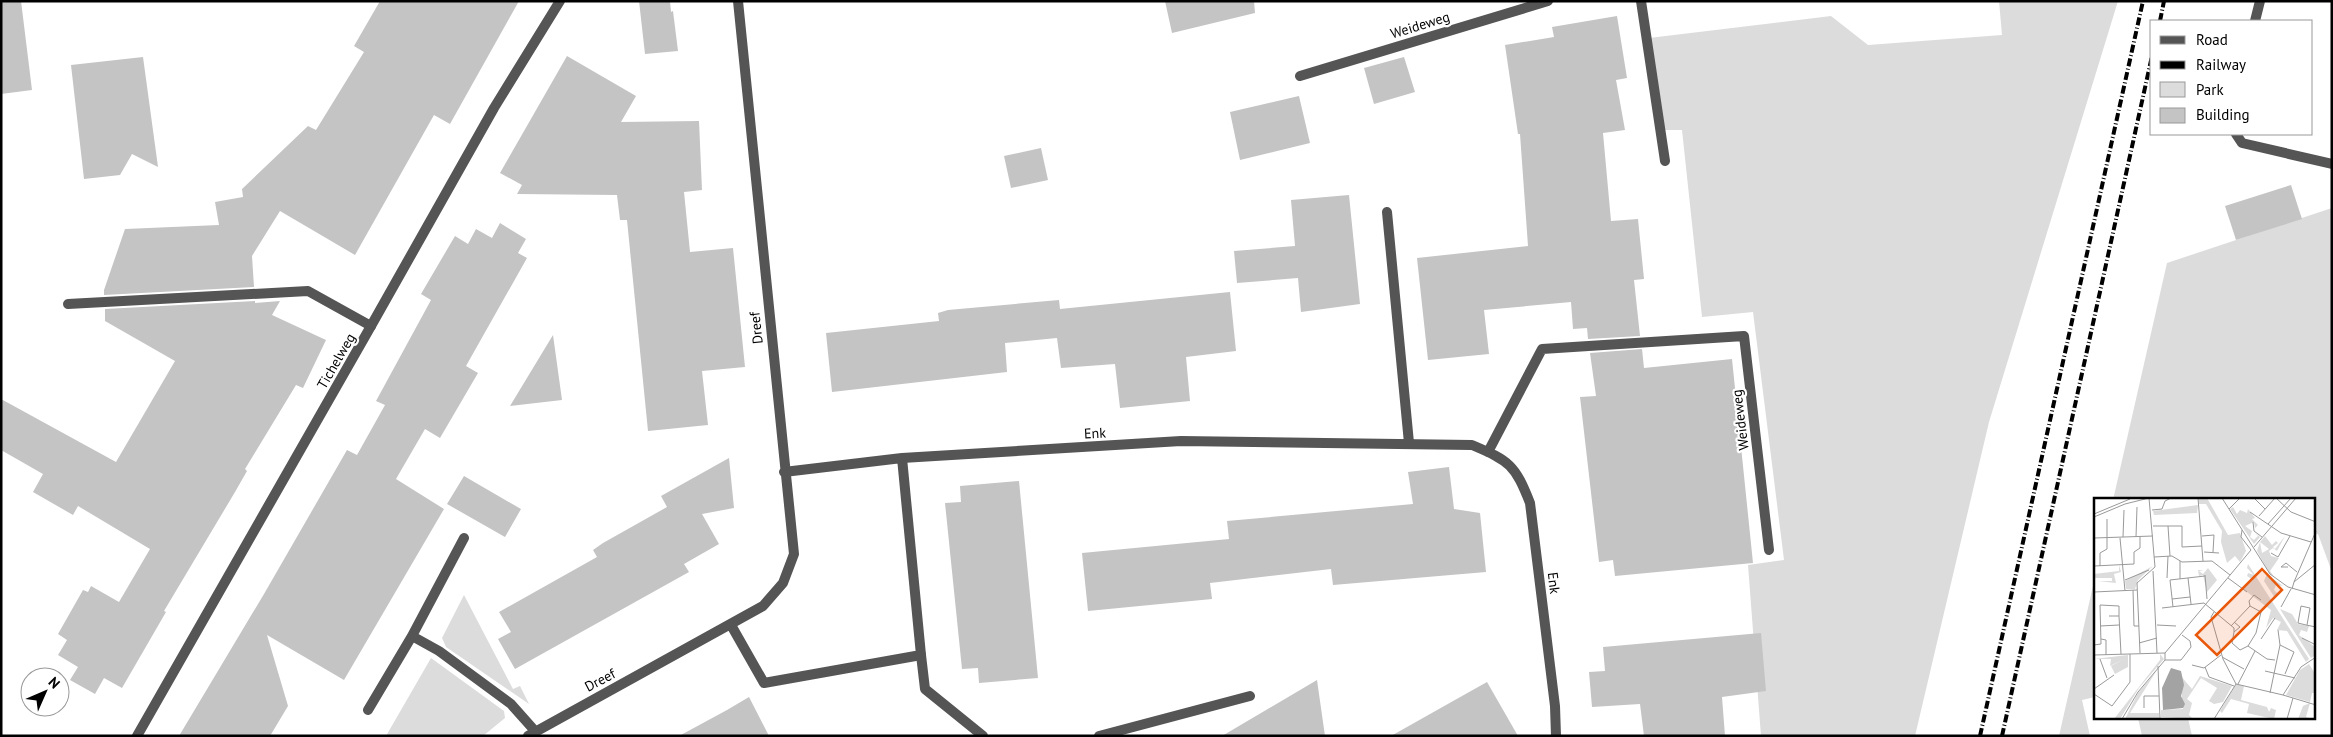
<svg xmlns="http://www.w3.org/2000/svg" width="2333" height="737" font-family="'PT Sans',sans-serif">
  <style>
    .green { fill: #dcdcdc }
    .building { fill: #c4c4c4 }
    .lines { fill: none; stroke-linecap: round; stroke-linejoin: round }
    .lane { stroke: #555; stroke-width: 10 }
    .street { stroke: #555; stroke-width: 10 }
    .rail { stroke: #000; stroke-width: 4; stroke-dasharray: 8 2.5 1 2.5; stroke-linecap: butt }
    .labels { text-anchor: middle; stroke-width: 4.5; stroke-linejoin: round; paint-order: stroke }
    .street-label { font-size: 14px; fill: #000; stroke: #fff }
    .inset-road { fill: none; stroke: #999; stroke-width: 1 }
    .view { fill: #e8590c; fill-opacity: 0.15; stroke: #e8590c; stroke-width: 2.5 }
    .inset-edge { fill: none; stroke: #000; stroke-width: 2.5 }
  </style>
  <rect width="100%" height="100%" fill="#fff"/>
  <path class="green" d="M 1999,1 L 2118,1 L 1989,422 L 1915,736 L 1761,736 L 1748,565 L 1784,560 L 1753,312 L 1702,317 L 1682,130 L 1664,130 L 1649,38 L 1831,16 L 1868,45 L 2002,35 Z
    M 2332,208 L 2332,572 L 2318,534 L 2314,535 L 2314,500 L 2113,500 L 2167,263 Z
    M 2095,577 L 2095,697 L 2082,700 L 2090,736 L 2059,736 Z
    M 464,595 L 513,689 L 520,686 L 529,704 L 446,647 L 442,638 Z
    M 431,658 L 504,711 L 505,718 L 483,736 L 386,736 Z
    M 2138,718 L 2188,718 L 2192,736 L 2142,736 Z"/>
  <path class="building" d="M 1,1 L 21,1 L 32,90 L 1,94 Z
    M 380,1 L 519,1 L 450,124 L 434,115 L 355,255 L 280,211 L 252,256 L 254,287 L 104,295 L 104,290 L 125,229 L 219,225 L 215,202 L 243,197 L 242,189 L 308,126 L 316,130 L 364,52 L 354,46 Z
    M 639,1 L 670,1 L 671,12 L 673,11 L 678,51 L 645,54 Z
    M 1165,1 L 1254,1 L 1255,13 L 1172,33 Z
    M 1617,16 L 1627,78 L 1616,80 L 1625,130 L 1603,133 L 1611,221 L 1638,219 L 1644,279 L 1634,280 L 1640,336 L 1588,339 L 1587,328 L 1573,329 L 1571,302 L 1484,310 L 1489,354 L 1428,360 L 1417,258 L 1528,246 L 1520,134 L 1518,134 L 1505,45 L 1554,37 L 1552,27 Z
    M 567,56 L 636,96 L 621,122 L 699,121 L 702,190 L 684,192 L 690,252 L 733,248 L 745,367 L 702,371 L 708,425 L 648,431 L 627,220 L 620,220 L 617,195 L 517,194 L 522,185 L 500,173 Z
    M 143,57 L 158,167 L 132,154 L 120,175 L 84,179 L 71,65 Z
    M 1404,57 L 1415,92 L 1374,104 L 1364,68 Z
    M 1299,96 L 1310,143 L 1240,160 L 1230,112 Z
    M 1041,148 L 1048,180 L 1011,188 L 1004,156 Z
    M 2291,185 L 2302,219 L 2236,240 L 2225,206 Z
    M 1349,195 L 1360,304 L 1301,312 L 1298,278 L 1237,283 L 1234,251 L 1295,246 L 1291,200 Z
    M 500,223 L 526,239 L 518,253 L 527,258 L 466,366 L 478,373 L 440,438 L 425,429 L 396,479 L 444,509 L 344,680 L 267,635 L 288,706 L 270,736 L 179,736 L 264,594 L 347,450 L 357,455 L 385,405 L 376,401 L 431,300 L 421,294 L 455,236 L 468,244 L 476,229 L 492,238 Z
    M 1230,292 L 1236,351 L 1186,357 L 1190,401 L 1120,408 L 1115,364 L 1061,368 L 1057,338 L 1005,343 L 1007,372 L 832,392 L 826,333 L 939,321 L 938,313 L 948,310 L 1059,300 L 1060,309 Z
    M 255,301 L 255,303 L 280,301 L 272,315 L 326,340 L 303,388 L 296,385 L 245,469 L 247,471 L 235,492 L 164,611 L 166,612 L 122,688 L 104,678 L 95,694 L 70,680 L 78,667 L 58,655 L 67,640 L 58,634 L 83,590 L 88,592 L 91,586 L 119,602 L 150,549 L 78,506 L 73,515 L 33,492 L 43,474 L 1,450 L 1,399 L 116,462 L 175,361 L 105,321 L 105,309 Z
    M 553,335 L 562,400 L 510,406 Z
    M 1642,349 L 1644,368 L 1732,359 L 1753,563 L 1615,576 L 1613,560 L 1599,562 L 1580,397 L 1596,396 L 1590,353 Z
    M 729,458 L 734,508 L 702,514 L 719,544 L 684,564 L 689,572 L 515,669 L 498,639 L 511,632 L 499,612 L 597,557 L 593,550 L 603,543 L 667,507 L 661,496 Z
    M 1449,467 L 1454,509 L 1480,513 L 1486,572 L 1333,585 L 1331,569 L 1210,583 L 1212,599 L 1088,611 L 1082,553 L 1229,539 L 1227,521 L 1413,504 L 1408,472 Z
    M 464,476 L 521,509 L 505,537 L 447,504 Z
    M 1019,481 L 1038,678 L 979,683 L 978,668 L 962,669 L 945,503 L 961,502 L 960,486 Z
    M 1761,633 L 1766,691 L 1722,697 L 1725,736 L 1644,736 L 1640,704 L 1592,707 L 1589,672 L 1605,671 L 1603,647 Z
    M 1317,680 L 1325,736 L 1222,736 Z
    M 1487,682 L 1518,736 L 1391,736 L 1446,705 Z
    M 749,697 L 769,736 L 679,736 L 727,710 Z"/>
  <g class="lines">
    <path class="lane" d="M 2255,21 L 2260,1
      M 2236,134 L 2242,143 L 2332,164
      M 68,304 L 308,291 L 371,326
      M 921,655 L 925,689 L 983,736
      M 1099,736 L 1250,696"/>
    <path class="street" d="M 1641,1 L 1665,161
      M 1300,76 L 1548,1
      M 1387,212 L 1409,443
      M 1488,452 L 1542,349 L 1744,336 L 1769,550
      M 784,472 L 902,458 L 1181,441 L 1472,445 C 1510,461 1515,465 1530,503 L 1555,706 L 1556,736
      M 731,625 L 764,683 L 921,655 L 902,458
      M 412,636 L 439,651 L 511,704 L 535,731
      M 368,710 L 412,636 L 464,538
      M 137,736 L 371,326 L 494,108 L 560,1
      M 528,736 L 763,606 L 783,583 L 794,554 L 738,1"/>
    <path class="rail" d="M 2160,21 L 2164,1
      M 1980,736 L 2143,1
      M 2002,736 L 2152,56"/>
  </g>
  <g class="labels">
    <g class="street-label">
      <text transform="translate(1420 25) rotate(-17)" y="5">Weideweg</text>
      <text transform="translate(756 328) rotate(-96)" y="5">Dreef</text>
      <text transform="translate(336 361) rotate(-60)" y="5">Tichelweg</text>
      <text transform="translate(1740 420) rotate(-97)" y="5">Weideweg</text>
      <text transform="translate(1095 433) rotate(-3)" y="5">Enk</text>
      <text transform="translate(1554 583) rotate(83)" y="5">Enk</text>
      <text transform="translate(600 680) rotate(-28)" y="5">Dreef</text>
    </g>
  </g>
  <g transform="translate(2094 498)">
    <rect width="221" height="221" fill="#fff"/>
    <path d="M 104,0 L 113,0 L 134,37 L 146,35 L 152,53 L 146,64 L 141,58 L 133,65 L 127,44 L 128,33 L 112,6 L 105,6 ZM 104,7 L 103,15 L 60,17 L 59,13 ZM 139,9 L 143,16 L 146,12 L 153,15 L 154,11 L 161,20 L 158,21 L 164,27 L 161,30 L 160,24 L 151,28 L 158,33 L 156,39 L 160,42 L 164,38 L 161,35 L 166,39 L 160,46 L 136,11 ZM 171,38 L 178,47 L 182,43 L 184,45 L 179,49 L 181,51 L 191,38 L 183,53 L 179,50 L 175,53 L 177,58 L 185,60 L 176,73 L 181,80 L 175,75 L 163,53 L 166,44 L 168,55 L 175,51 L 166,44 ZM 154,66 L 215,161 L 212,164 L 193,133 L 183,132 L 187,124 L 179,120 L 172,130 L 177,112 L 149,91 L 159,82 L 153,78 L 154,75 L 160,77 L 153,70 ZM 25,67 L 27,74 L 20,76 L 22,85 L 4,83 L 18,83 L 18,80 L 0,80 L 0,76 L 25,73 ZM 59,68 L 44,82 L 41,91 L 32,91 L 31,83 ZM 114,70 L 123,82 L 113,94 L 109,77 L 105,78 L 104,72 L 110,72 L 105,73 L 109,76 ZM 173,76 L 189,88 L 182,87 L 180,92 L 184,96 L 181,100 L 170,83 ZM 186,111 L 198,116 L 204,126 L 215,128 L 213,134 L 207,132 L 205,137 L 221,149 L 220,158 L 217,160 ZM 66,156 L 70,161 L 45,190 L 26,221 L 20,221 L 66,162 ZM 34,157 L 34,169 L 21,176 L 17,168 L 30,161 L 16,168 L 17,161 L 0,161 ZM 215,166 L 222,177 L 221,195 L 218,195 L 216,204 L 192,197 L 206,172 ZM 63,172 L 36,215 L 65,215 L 65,221 L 31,221 L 44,195 ZM 86,177 L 98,191 L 106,178 L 138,188 L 129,204 L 120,206 L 115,203 L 123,190 L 107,180 L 93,201 L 98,205 L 95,217 L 99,221 L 67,219 L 67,212 L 89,211 ZM 142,186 L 150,188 L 147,202 L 173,209 L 175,214 L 177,210 L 182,212 L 180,221 L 153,215 L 155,206 L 137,201 L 128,215 L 126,213 ZM 216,205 L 212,219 L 219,221 L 197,221 L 204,221 L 209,208 Z" fill="#dcdcdc"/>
    <path d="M 77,170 L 87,173 L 90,187 L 87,198 L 91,206 L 89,210 L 69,212 L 68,190 Z" fill="#a3a3a3"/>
    <path class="inset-road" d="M 84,0 L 104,0M 104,0 L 109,63M 128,0 L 176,76 L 194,89 L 222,97M 160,0 L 171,11M 182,0 L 197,14 L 222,24M 135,11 L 146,0M 58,12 L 68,11 L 71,3 L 77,0M 156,14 L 187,35 L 217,44M 0,16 L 36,1M 165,18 L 181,0M 0,19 L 31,6 L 55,0M 159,24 L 160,33 L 168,39M 174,26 L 197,0M 59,28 L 88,28 L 88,49 L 108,48M 74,28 L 76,58M 148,32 L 147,39 L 157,52M 108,38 L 120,37 L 119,54M 29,39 L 30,12M 42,39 L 43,9M 0,40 L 59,38M 26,40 L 31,93M 160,49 L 202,0M 110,54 L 125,55M 177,55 L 184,59 L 196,38M 60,59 L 78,58 L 88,64 L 118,63 L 136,77M 86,63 L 86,81M 0,68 L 40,66 L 40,54 L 46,50 L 46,39M 6,68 L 6,55 L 13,51 L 13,21M 194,69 L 187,69 L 192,65 L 203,74M 59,73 L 63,155M 111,77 L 113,101M 73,80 L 74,58M 94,80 L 97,106M 134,80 L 153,94M 31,82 L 55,72M 200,84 L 222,33M 198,91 L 200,84 L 222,66M 39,92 L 40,128 L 45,128M 0,94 L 43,92M 78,101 L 96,99M 156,108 L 155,103 L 160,97 L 167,102M 79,109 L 76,82 L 111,78M 187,109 L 197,91M 68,110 L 110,105 L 140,130 L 140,134M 120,114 L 117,119 L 129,161 L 142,186M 25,118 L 27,156M 140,124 L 146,129 L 140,134 L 138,145 L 146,152 L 154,148 L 173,161 L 181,162M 63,127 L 82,128M 213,127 L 216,110 L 207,108 L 204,125 L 212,127 L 222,129M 6,128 L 25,127M 137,128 L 156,108 L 167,114 L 162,135 L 154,148M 208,140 L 222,147M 7,141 L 12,142 L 12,157M 167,141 L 181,120M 45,145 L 63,140M 0,147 L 7,146 L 6,107 L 25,108 L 25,118 L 15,118M 186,147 L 200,154 L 191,176M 46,155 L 43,85 L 61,69 L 55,0M 71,155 L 157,52M 0,157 L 71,155M 128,159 L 150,171M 6,161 L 13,180M 71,162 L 87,162 L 97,149 L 96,143 L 88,137M 98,167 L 110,170 L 127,157M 64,168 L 66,221M 111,169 L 115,179 L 140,188M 171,173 L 201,180M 142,186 L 189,197 L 207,169 L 222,159M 144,186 L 161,153M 0,191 L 20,177M 176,195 L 186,147 L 184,132M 0,196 L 18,208 L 36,184 L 36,156M 189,197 L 222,207M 50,210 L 50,198 L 65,198M 28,221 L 44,194 L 71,162 L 71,155M 120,221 L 142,186M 193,221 L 199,200"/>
    <path class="view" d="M 168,71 L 188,92 L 123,157 L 102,137 Z"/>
    <rect width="221" height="221" class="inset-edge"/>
  </g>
  <rect width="2333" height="737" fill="none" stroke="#000000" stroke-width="5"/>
  <rect x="2150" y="20" width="162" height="115" fill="#ffffff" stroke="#999999"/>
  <rect x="2160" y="36" width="25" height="8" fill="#555555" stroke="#999999"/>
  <text x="2196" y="45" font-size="15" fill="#000000">Road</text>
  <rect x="2160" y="61" width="25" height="8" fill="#000000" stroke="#999999"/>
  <text x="2196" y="70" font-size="15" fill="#000000">Railway</text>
  <rect x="2160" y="82" width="25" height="15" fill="#dcdcdc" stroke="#999999"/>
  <text x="2196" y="95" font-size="15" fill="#000000">Park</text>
  <rect x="2160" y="108" width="25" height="15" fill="#c4c4c4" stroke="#999999"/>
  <text x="2196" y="120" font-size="15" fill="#000000">Building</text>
  <g transform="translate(45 692) rotate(45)"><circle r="24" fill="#ffffff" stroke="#999999"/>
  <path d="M0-4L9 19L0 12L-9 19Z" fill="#000000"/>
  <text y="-8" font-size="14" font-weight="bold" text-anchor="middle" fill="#000000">N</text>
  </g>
</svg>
